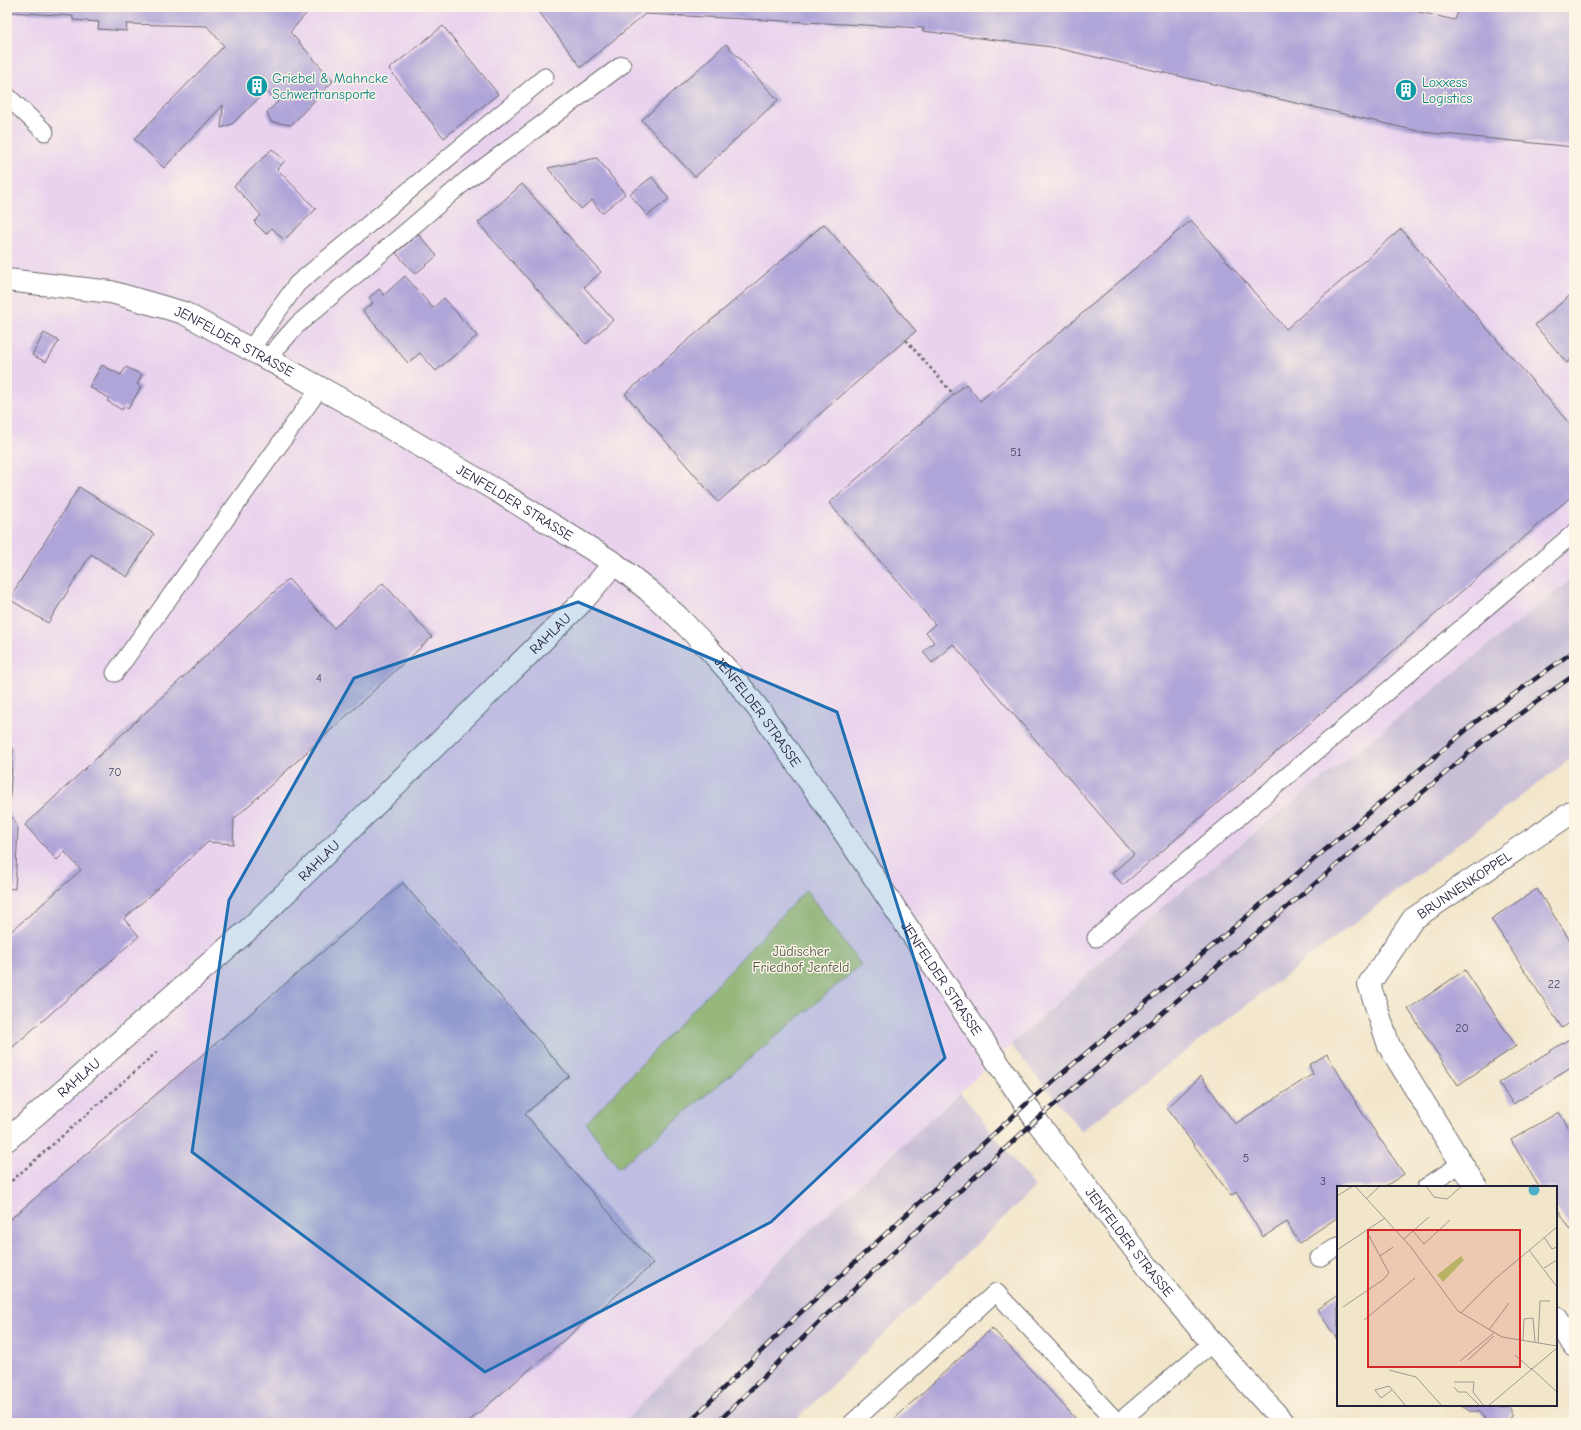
<svg xmlns="http://www.w3.org/2000/svg" width="1581" height="1430" font-family="'Comic Neue',sans-serif">
  <style>
    .built { fill: #e8d2ee }
    .industrial { fill: #c9bfd7 }
    .green { fill: #b6cb70; stroke: #6c7656 }
    .building { fill: #b0a5d8 }
    .lines { fill: none; stroke-linecap: round; stroke-linejoin: round }
    .lane-casing { stroke: #6b676d; stroke-width: 19 }
    .street-casing { stroke: #6b676d; stroke-width: 24 }
    .secondary-casing { stroke: #6b676d; stroke-width: 24 }
    .path { stroke: #6b676d; stroke-width: 2.5; stroke-dasharray: 3 3; stroke-linecap: butt }
    .lane { stroke: #fff; stroke-width: 17 }
    .street { stroke: #fff; stroke-width: 22 }
    .secondary { stroke: #fff; stroke-width: 22 }
    .rail-casing { stroke: #22223b; stroke-width: 4.5 }
    .rail { stroke: #fcf5e5; stroke-width: 3; stroke-dasharray: 9; stroke-linecap: butt }
    .marked { fill: #1f6fb2; fill-opacity: 0.2; stroke: #1f6fb2; stroke-width: 3; stroke-linejoin: round }
    .labels { text-anchor: middle; stroke-width: 3; stroke-linejoin: round; paint-order: stroke }
    .number-label { font-size: 12px; fill: #464362 }
    .culture-label { font-size: 14px; fill: #0d838f; stroke: #fcf5e5; text-anchor: start }
    .street-label { font-size: 14px; fill: #22223b; stroke: #fcf5e5 }
    .park-label { font-size: 14px; fill: #4e554b; stroke: #fcf5e5 }
    .inset-road { fill: none; stroke: #9f9891; stroke-width: 1 }
    .view { fill: #d62828; fill-opacity: 0.15; stroke: #d62828; stroke-width: 2 }
    .inset-edge { fill: none; stroke: #22223b; stroke-width: 2 }
  </style>
  <rect width="100%" height="100%" fill="#fcf5e5"/>
  <filter id="ink" filterUnits="userSpaceOnUse"><feTurbulence type="fractalNoise" baseFrequency=".025" numOctaves="2"/><feDisplacementMap in="SourceGraphic" scale="8" xChannelSelector="R" yChannelSelector="G"/><feConvolveMatrix kernelMatrix="1 2 1 2 8 2 1 2 1" color-interpolation-filters="sRGB"/></filter>
  <filter id="wash" filterUnits="userSpaceOnUse"><feTurbulence type="fractalNoise" baseFrequency=".012" numOctaves="4" result="noise"/><feDisplacementMap in="SourceGraphic" scale="16" xChannelSelector="R" yChannelSelector="G"/><feGaussianBlur stdDeviation="0.9" result="paint"/><feColorMatrix in="noise" values="0 0 0 0 0 0 0 0 0 0 0 0 0 0 0 0 0 1.4 0 .05"/><feComposite in="paint" operator="in"/></filter>
  <g filter="url(#wash)">
    <rect width="100%" height="100%" fill="#f2e6ca"/>
    <path class="built" d="M 7,7 L 1574,7 L 1574,577 L 1156,912 L 800,1239 L 623,1423 L 7,1423 Z"/>
    <path class="industrial" d="M 1574,577 L 1574,756 L 1081,1131 L 1011,1045 L 1156,912 Z
      M 960,1092 L 1035,1187 L 793,1423 L 623,1423 L 800,1239 Z"/>
    <path class="green" d="M 806,890 L 861,965 L 619,1168 L 586,1123 Z"/>
    <g id="blocks">
      <path class="building" d="M 16,7 L 312,7 L 290,32 L 333,81 L 291,125 L 271,122 L 267,112 L 278,102 L 266,91 L 232,124 L 221,128 L 223,105 L 164,168 L 134,139 L 224,46 L 207,26 L 126,24 L 127,31 L 98,29 L 99,22 L 73,20 L 73,16 L 9,12 Z
        M 515,7 L 1397,7 L 1455,20 L 1459,7 L 1574,7 L 1574,147 L 1422,132 L 1052,47 L 922,31 L 924,28 L 645,14 L 581,67 L 537,9 L 515,8 Z
        M 443,26 L 498,94 L 444,138 L 389,69 Z
        M 726,44 L 778,100 L 695,177 L 642,120 Z
        M 272,149 L 285,161 L 277,169 L 316,209 L 284,240 L 272,228 L 266,234 L 254,222 L 261,215 L 234,186 Z
        M 597,158 L 625,194 L 602,213 L 592,200 L 581,209 L 548,168 Z
        M 652,177 L 669,199 L 647,216 L 630,194 Z
        M 522,184 L 601,272 L 584,287 L 613,320 L 586,344 L 478,223 Z
        M 1191,220 L 1286,329 L 1401,229 L 1574,429 L 1574,494 L 1123,885 L 1112,873 L 1134,854 L 953,644 L 932,663 L 923,652 L 934,642 L 926,632 L 935,624 L 829,503 L 966,384 L 980,401 Z
        M 824,224 L 916,331 L 718,502 L 625,394 Z
        M 418,234 L 437,256 L 415,274 L 396,253 Z
        M 405,276 L 433,308 L 444,298 L 477,336 L 436,371 L 420,353 L 408,363 L 363,311 L 373,303 L 369,298 L 379,289 L 384,295 Z
        M 1574,292 L 1574,357 L 1567,363 L 1535,325 Z
        M 44,333 L 59,341 L 46,362 L 32,355 Z
        M 102,365 L 121,375 L 126,367 L 142,375 L 137,384 L 141,387 L 128,409 L 124,406 L 122,410 L 107,401 L 109,398 L 89,387 Z
        M 79,487 L 154,534 L 127,577 L 91,554 L 48,623 L 9,599 Z
        M 288,579 L 334,628 L 383,583 L 432,637 L 234,819 L 233,844 L 208,842 L 124,919 L 139,936 L 7,1052 L 7,935 L 81,870 L 65,852 L 57,860 L 25,825 Z
        M 7,747 L 13,748 L 9,812 L 18,828 L 15,889 L 7,888 Z
        M 403,883 L 569,1076 L 525,1114 L 653,1264 L 467,1423 L 11,1423 L 7,1419 L 7,1222 Z
        M 1537,889 L 1574,947 L 1574,1020 L 1562,1028 L 1491,919 Z
        M 1465,970 L 1516,1046 L 1458,1085 L 1408,1009 Z
        M 1574,1036 L 1574,1066 L 1513,1104 L 1499,1083 Z
        M 1327,1054 L 1361,1111 L 1404,1174 L 1384,1187 L 1338,1187 L 1338,1217 L 1299,1243 L 1287,1222 L 1263,1237 L 1236,1192 L 1231,1196 L 1167,1108 L 1201,1076 L 1235,1124 L 1313,1074 L 1309,1065 Z
        M 1559,1112 L 1574,1137 L 1574,1235 L 1557,1208 L 1556,1209 L 1556,1187 L 1539,1187 L 1511,1140 Z
        M 1338,1295 L 1338,1341 L 1317,1309 Z
        M 992,1328 L 1079,1422 L 1078,1423 L 890,1423 Z
        M 1462,1405 L 1498,1405 L 1499,1406 L 1508,1405 L 1511,1409 L 1511,1415 L 1508,1420 L 1510,1423 L 1486,1423 L 1485,1418 L 1480,1412 L 1471,1411 Z"/>
    </g>
  </g>
  <g filter="url(#ink)">
    <use href="#blocks" fill-opacity="0" stroke="#6b676d" stroke-width="1"/>
    <g class="lines">
      <g class="lane-casing">
        <path id="lane" d="M 7,96 L 45,132
          M 250,350 L 297,284 L 545,77
          M 267,359 L 297,325 L 468,179 L 622,65
          M 115,673 L 320,388
          M 1096,938 L 1574,533
          M 1426,1187 L 1462,1163
          M 1319,1258 L 1338,1246
          M 852,1423 L 996,1292 L 1118,1423
          M 1118,1423 L 1212,1343"/>
      </g>
      <g class="street-casing">
        <g id="street">
          <path id="s1" d="M 7,1140 L 248,930 L 582,602 L 614,563"/>
          <path id="s2" d="M 1476,1187 L 1389,1046 L 1369,984 L 1413,919 L 1574,811"/>
          <path d="M 1556,1317 L 1574,1346"/>
        </g>
      </g>
      <g class="secondary-casing">
        <g id="secondary">
          <path id="s3" d="M 7,280 L 111,292 L 184,313 L 344,401 L 499,492 L 614,563 L 648,590 L 678,617 L 708,648 L 731,674 L 760,711 L 832,814 L 1036,1120 L 1151,1271 L 1205,1335 L 1284,1423"/>
        </g>
      </g>
      <path class="path" d="M 906,340 L 954,395
        M 7,1185 L 158,1051"/>
      <use href="#lane" class="lane"/>
      <use href="#street" class="street"/>
      <use href="#secondary" class="secondary"/>
      <g class="rail-casing">
        <path id="rail" d="M 688,1423 L 800,1313 L 1025,1105 L 1478,720 L 1574,651
          M 717,1423 L 820,1321 L 1036,1120 L 1489,736 L 1574,675"/>
      </g>
      <use href="#rail" class="rail"/>
    </g>
  </g>
  <path class="marked" d="M 578,602 L 837,712 L 945,1058 L 771,1222 L 485,1372 L 192,1152 L 229,900 L 354,678 Z"/>
  <defs>
    <g id="building-disc" transform="scale(1.15)"><circle r="9.5" fill="#0f9aa8" stroke="#fcf5e5"/><path d="M-4-6H4V6H1V3H-1V6H-4ZM-2.5-4.3h1.7v1.8h-1.7ZM.8-4.3h1.7v1.8H.8ZM-2.5-1h1.7V.8h-1.7ZM.8-1h1.7V.8H.8Z" fill="#fff"/></g>
  </defs>
  <g fill-rule="evenodd">
    <use href="#building-disc" x="257" y="86"/>
    <use href="#building-disc" x="1406" y="90"/>
  </g>
  <g class="labels">
    <g class="number-label">
      <text x="1016" y="456">51</text>
      <text x="319" y="682">4</text>
      <text x="115" y="776">70</text>
      <text x="1554" y="988">22</text>
      <text x="1462" y="1032">20</text>
      <text x="1246" y="1162">5</text>
      <text x="1323" y="1185">3</text>
    </g>
    <g class="culture-label">
      <text x="272" y="83">Griebel &amp; Mahncke<tspan x="272" dy="16">Schwertransporte</tspan></text>
      <text x="1422" y="87">Loxxess<tspan x="1422" dy="16">Logistics</tspan></text>
    </g>
    <g class="street-label">
      <text dy="5" stroke="none"><textPath href="#s3" startOffset="238">JENFELDER STRASSE</textPath></text>
      <text dy="5" stroke="none"><textPath href="#s3" startOffset="562">JENFELDER STRASSE</textPath></text>
      <text dy="5" stroke="none"><textPath href="#s1" startOffset="743">RAHLAU</textPath></text>
      <text dy="5" stroke="none"><textPath href="#s3" startOffset="886">JENFELDER STRASSE</textPath></text>
      <text dy="5" stroke="none"><textPath href="#s1" startOffset="419">RAHLAU</textPath></text>
      <text dy="5" stroke="none"><textPath href="#s2" startOffset="371">BRUNNENKOPPEL</textPath></text>
      <text dy="5" stroke="none"><textPath href="#s3" startOffset="1210">JENFELDER STRASSE</textPath></text>
      <text dy="5" stroke="none"><textPath href="#s1" startOffset="95">RAHLAU</textPath></text>
      <text dy="5" stroke="none"><textPath href="#s3" startOffset="1534">JENFELDER STRASSE</textPath></text>
    </g>
    <g class="park-label">
      <text x="801" y="956">Jüdischer<tspan x="801" dy="16">Friedhof Jenfeld</tspan></text>
    </g>
  </g>
  <g transform="translate(1337 1186)">
    <rect width="220" height="220" fill="#f2e6ca"/>
    <path d="M 124,70 L 127,74 L 106,96 L 100,89 Z" fill="#b6cb70"/>
    <path d="M191.5 4a5.5 5.5 0 1 1 11 0a5.5 5.5 0 1 1-11 0Z" fill="#4db1cc"/>
    <path class="inset-road" d="M 18,0 L 73,60 L 121,125 L 165,151 L 220,160M 89,0 L 97,11 L 110,13 L 125,0M 0,10 L 16,0M 29,13 L 43,0M 76,45 L 87,58 L 113,34M 207,51 L 215,63 L 220,61M 67,53 L 92,31M 0,64 L 48,32M 192,64 L 220,101M 43,70 L 56,61M 207,82 L 220,74M 6,121 L 47,93 L 52,87 L 30,46M 124,127 L 159,92 L 220,41M 27,134 L 78,92M 152,144 L 172,117M 186,155 L 187,133 L 196,132 L 198,156M 201,157 L 203,115 L 213,115M 178,169 L 194,183M 131,174 L 157,150M 123,175 L 157,147M 194,182 L 220,206M 52,184 L 79,191 L 105,220M 117,196 L 137,196 L 136,206 L 147,220M 117,201 L 121,206 L 129,206 L 143,220M 55,204 L 44,212 L 38,204 L 52,200 L 69,220M 151,220 L 220,162"/>
    <path class="view" d="M 31,44 L 183,44 L 183,181 L 31,181 Z"/>
    <rect width="220" height="220" class="inset-edge"/>
  </g>
  <rect width="1581" height="1430" fill="none" stroke="#fcf5e5" stroke-width="24"/>
</svg>
